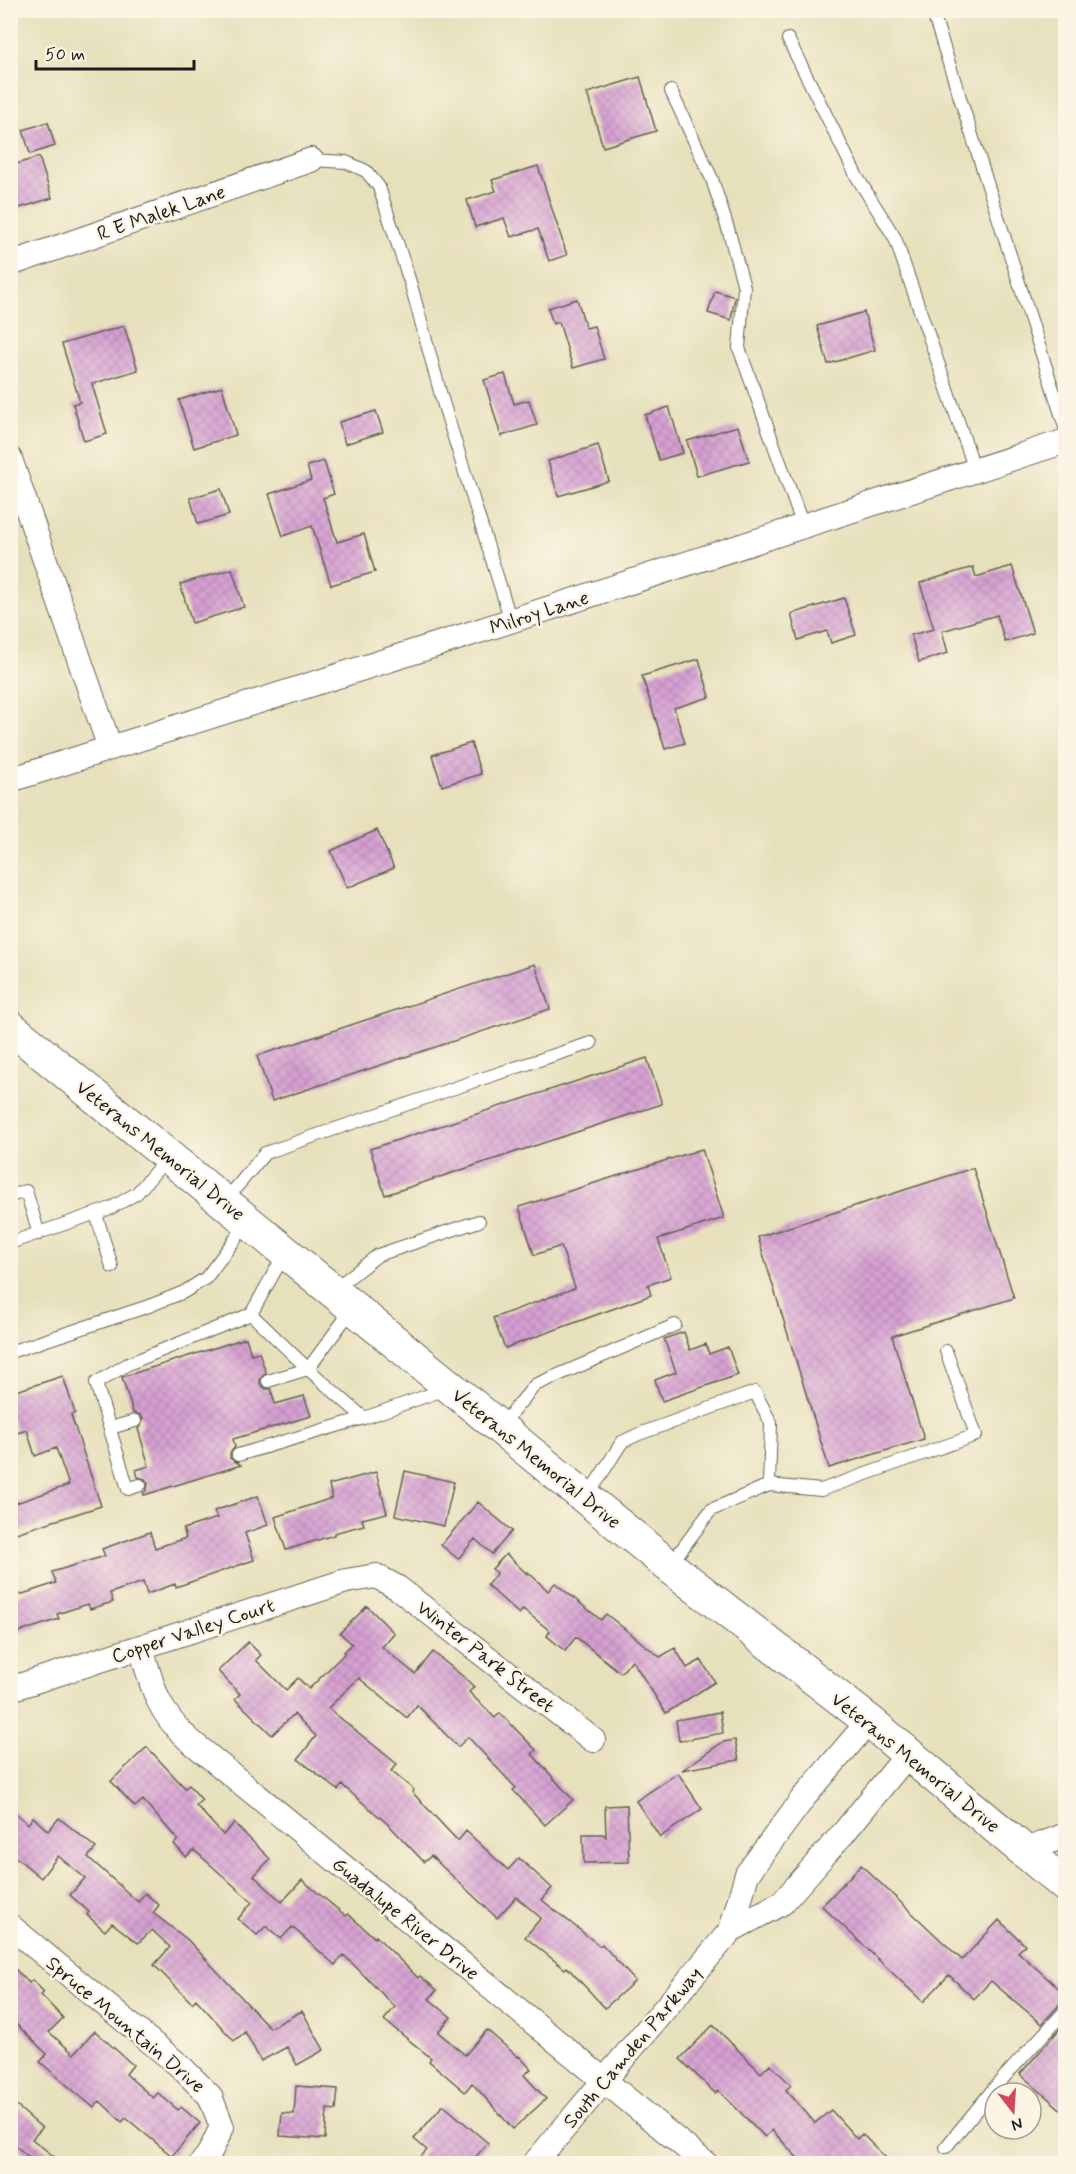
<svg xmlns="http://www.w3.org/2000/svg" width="1076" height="2174" font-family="Mynerve,sans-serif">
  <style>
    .building { fill: url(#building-cross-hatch) }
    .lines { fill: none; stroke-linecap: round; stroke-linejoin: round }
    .lane-casing { stroke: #636154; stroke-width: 14 }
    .street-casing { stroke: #636154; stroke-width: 26 }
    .primary-casing { stroke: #636154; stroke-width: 35 }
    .lane { stroke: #fff; stroke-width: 12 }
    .street { stroke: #fff; stroke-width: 24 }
    .primary { stroke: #fff; stroke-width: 33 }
    .labels { text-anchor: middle; stroke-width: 5; stroke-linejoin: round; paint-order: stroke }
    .street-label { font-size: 20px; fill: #1c1c1c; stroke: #fcf5e5 }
  </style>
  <defs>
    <pattern id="building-cross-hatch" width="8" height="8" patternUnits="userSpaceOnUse" patternTransform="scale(1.5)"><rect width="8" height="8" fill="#d6a0d2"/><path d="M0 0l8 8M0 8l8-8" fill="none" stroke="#b789b4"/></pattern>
  </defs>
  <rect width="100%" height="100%" fill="#fcf5e5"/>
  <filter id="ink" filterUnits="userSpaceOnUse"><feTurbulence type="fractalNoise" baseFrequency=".0167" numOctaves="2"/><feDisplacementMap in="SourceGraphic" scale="12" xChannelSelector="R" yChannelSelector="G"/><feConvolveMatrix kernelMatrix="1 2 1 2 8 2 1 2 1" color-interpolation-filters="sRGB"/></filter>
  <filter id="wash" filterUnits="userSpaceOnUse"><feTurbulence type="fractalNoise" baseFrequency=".008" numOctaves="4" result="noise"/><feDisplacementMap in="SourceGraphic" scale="24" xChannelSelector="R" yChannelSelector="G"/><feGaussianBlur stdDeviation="1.35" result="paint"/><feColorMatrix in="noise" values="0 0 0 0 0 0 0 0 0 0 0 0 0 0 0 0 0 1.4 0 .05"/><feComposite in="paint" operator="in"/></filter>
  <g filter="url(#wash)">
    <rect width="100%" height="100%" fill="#e7e0bc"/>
    <g id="blocks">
      <path class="building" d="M 640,77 L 656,131 L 603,147 L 587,93 Z
        M 48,122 L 55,146 L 30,154 L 23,130 Z
        M 39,157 L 52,198 L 10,211 L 10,166 Z
        M 538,166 L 567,255 L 549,261 L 538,229 L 511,237 L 504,218 L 475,227 L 467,200 L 496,191 L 492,180 Z
        M 715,291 L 735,297 L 731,320 L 708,313 Z
        M 577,299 L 586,328 L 594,326 L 604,359 L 573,368 L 559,322 L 553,324 L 548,308 Z
        M 864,312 L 875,350 L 828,364 L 817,326 Z
        M 124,326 L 138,370 L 92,384 L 107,434 L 84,441 L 73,404 L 80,402 L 62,344 Z
        M 505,374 L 514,404 L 529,400 L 537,425 L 501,436 L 484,380 Z
        M 222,387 L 236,435 L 194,448 L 179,400 Z
        M 669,407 L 683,453 L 659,460 L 645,415 Z
        M 376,411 L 383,432 L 345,444 L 339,422 Z
        M 738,426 L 749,461 L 697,476 L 687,441 Z
        M 598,445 L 609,481 L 558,496 L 548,461 Z
        M 324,461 L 334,494 L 323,498 L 337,542 L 364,534 L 375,572 L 331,585 L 312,526 L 283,536 L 269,494 L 311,480 L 307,466 Z
        M 221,489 L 229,515 L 198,524 L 190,498 Z
        M 1012,566 L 1033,633 L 1005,642 L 997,615 L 942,631 L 948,653 L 919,662 L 911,635 L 934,629 L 920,583 L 973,567 L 976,577 Z
        M 232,569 L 244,607 L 192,623 L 180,584 Z
        M 844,598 L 856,635 L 831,643 L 827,631 L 798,640 L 791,614 Z
        M 699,659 L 710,697 L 674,708 L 685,743 L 665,749 L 642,676 Z
        M 471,743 L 481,774 L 442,786 L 432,755 Z
        M 377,830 L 394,868 L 347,888 L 331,851 Z
        M 535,964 L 550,1009 L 272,1101 L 257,1056 Z
        M 647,1058 L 662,1104 L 385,1195 L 370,1149 Z
        M 702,1149 L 724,1218 L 658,1239 L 671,1277 L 648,1285 L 651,1295 L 505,1348 L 493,1318 L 575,1288 L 561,1246 L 534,1255 L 519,1207 Z
        M 973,1168 L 1014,1298 L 892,1336 L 924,1439 L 829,1468 L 758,1237 Z
        M 684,1332 L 690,1350 L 706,1344 L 709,1354 L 728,1347 L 738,1375 L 662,1401 L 655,1380 L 676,1372 L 664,1339 Z
        M 246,1338 L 251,1354 L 259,1352 L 266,1373 L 260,1379 L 260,1384 L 266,1389 L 271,1389 L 275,1404 L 304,1396 L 311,1416 L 233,1439 L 235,1447 L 230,1453 L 230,1458 L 241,1465 L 144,1495 L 143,1493 L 147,1490 L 148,1483 L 145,1479 L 138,1477 L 136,1470 L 149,1466 L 138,1429 L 141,1426 L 143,1419 L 140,1415 L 133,1413 L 122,1377 Z
        M 63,1376 L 75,1413 L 71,1415 L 101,1506 L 10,1535 L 10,1505 L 69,1485 L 56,1448 L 35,1456 L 27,1430 L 17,1433 L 10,1414 L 10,1393 Z
        M 405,1471 L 454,1482 L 444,1526 L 395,1515 Z
        M 376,1472 L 387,1513 L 362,1519 L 364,1525 L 334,1533 L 334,1535 L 286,1550 L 275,1517 L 332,1498 L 329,1485 Z
        M 258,1496 L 268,1525 L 245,1533 L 254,1560 L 176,1587 L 175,1584 L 147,1594 L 143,1582 L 110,1593 L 113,1602 L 90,1609 L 88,1604 L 57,1614 L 59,1619 L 10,1635 L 10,1598 L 56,1583 L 52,1572 L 105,1556 L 102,1549 L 150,1532 L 155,1548 L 186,1538 L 183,1529 L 217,1518 L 214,1511 Z
        M 478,1502 L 512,1531 L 492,1554 L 475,1539 L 458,1559 L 441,1545 Z
        M 506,1554 L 527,1574 L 528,1572 L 548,1591 L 555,1583 L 601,1620 L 606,1614 L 660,1657 L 675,1648 L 687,1668 L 701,1660 L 715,1682 L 666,1713 L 632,1660 L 621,1673 L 576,1637 L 565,1651 L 547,1636 L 550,1631 L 523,1609 L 519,1614 L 487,1585 L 497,1573 L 492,1569 Z
        M 367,1606 L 394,1633 L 382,1647 L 415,1674 L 433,1652 L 466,1679 L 474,1687 L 469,1692 L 495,1718 L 500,1713 L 536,1750 L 532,1754 L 573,1800 L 545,1825 L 513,1790 L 516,1788 L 468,1737 L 458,1747 L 417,1705 L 407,1718 L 359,1678 L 328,1708 L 397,1764 L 391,1771 L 414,1790 L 412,1792 L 458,1841 L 466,1831 L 508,1870 L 519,1858 L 552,1888 L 542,1900 L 600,1946 L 602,1944 L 635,1981 L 605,2008 L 567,1967 L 565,1969 L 525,1937 L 541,1918 L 516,1897 L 497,1918 L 431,1856 L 424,1862 L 389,1825 L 342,1785 L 338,1790 L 298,1759 L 316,1736 L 294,1714 L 272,1735 L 235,1699 L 240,1694 L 218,1671 L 248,1642 L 261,1655 L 256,1660 L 286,1690 L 298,1678 L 309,1689 L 345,1653 L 344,1652 L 352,1644 L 340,1633 Z
        M 720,1712 L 723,1733 L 679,1741 L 676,1720 Z
        M 735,1740 L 739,1760 L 682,1770 L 723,1742 Z
        M 147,1747 L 185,1788 L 189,1785 L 202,1800 L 196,1805 L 223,1835 L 234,1823 L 270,1859 L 254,1876 L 282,1902 L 302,1880 L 346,1916 L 348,1914 L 375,1938 L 376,1936 L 418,1978 L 420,1976 L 437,1990 L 429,1999 L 451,2017 L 438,2032 L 465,2055 L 487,2030 L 518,2057 L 519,2056 L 531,2069 L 524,2075 L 546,2099 L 513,2129 L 472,2083 L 465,2092 L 429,2061 L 431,2058 L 384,2020 L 395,2007 L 344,1955 L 335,1965 L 292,1927 L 281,1939 L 266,1926 L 257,1935 L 238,1919 L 252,1902 L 194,1850 L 186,1857 L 174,1844 L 178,1840 L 143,1800 L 135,1807 L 111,1781 Z
        M 678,1773 L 702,1809 L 660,1837 L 636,1801 Z
        M 627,1805 L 629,1862 L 584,1863 L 583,1834 L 603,1834 L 606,1837 L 605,1806 Z
        M 10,1808 L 28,1824 L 33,1817 L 48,1831 L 59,1818 L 96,1848 L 88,1857 L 138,1902 L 145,1893 L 159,1905 L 153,1913 L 188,1940 L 270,2028 L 302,2011 L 324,2050 L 297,2065 L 287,2047 L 261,2061 L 245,2032 L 234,2041 L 196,1999 L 192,2003 L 154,1965 L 170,1947 L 152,1930 L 138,1943 L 112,1923 L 105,1931 L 87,1915 L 89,1912 L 70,1895 L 85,1878 L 58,1856 L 41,1878 L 10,1852 Z
        M 861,1865 L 962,1960 L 999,1920 L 1025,1945 L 1018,1952 L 1065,1994 L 1065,2002 L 1060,2004 L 1042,2024 L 991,1981 L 974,1999 L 949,1975 L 923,2002 L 822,1906 Z
        M 10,1964 L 29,1983 L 32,1980 L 44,1992 L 41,1995 L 63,2018 L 49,2032 L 74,2054 L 95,2031 L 133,2065 L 126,2074 L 153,2098 L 158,2093 L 178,2110 L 181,2107 L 200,2123 L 172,2156 L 126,2118 L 122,2122 L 100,2101 L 94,2108 L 40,2062 L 47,2054 L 10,2018 Z
        M 1065,2023 L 1065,2113 L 1020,2074 Z
        M 713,2025 L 761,2073 L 770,2064 L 791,2085 L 786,2090 L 815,2123 L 831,2110 L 857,2139 L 862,2134 L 891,2163 L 802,2163 L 772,2130 L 765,2137 L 718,2090 L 715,2093 L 680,2059 Z
        M 296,2086 L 338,2089 L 336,2110 L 327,2109 L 325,2139 L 280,2136 L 282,2113 L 294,2114 Z
        M 10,2100 L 42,2128 L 32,2139 L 62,2163 L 36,2163 L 10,2141 Z
        M 443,2105 L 488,2143 L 470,2163 L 415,2163 L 427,2150 L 414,2139 Z"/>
    </g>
  </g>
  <g filter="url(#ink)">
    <use href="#blocks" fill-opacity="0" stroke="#636154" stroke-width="1.5"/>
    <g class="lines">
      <g class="lane-casing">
        <path id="lane" d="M 932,10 L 1066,430
          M 788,39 L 857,177 L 895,238 L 975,470
          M 671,91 L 712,179 L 729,232 L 744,287 L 739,348 L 803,526
          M 311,160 L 346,162 L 366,171 L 379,187 L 411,285 L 442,399 L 511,621
          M 10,1196 L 26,1191 L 39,1234
          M 225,1201 L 265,1153 L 472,1082 L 591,1043
          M 96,1214 L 112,1267
          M 10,1243 L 111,1208 L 137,1193 L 168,1157
          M 333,1290 L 378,1255 L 479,1221
          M 251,1314 L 308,1369 L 353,1308
          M 10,1352 L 149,1306 L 184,1292 L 206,1278 L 248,1222
          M 268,1381 L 308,1369 L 364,1418
          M 500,1427 L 535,1385 L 675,1325
          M 110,1428 L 135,1421
          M 238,1455 L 364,1418 L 446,1389
          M 140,1485 L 128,1489 L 96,1383 L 128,1364 L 251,1314 L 285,1253
          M 587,1497 L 622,1442 L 639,1434 L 755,1392 L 771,1423 L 769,1485
          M 670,1565 L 711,1510 L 769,1485 L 821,1490 L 976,1435 L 946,1351
          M 946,2147 L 995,2087 L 1066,2010"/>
      </g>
      <g class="street-casing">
        <path id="street" d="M 10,264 L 311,160
          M 10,459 L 110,748
          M 10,780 L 448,641 L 1066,441
          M 141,1647 C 152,1686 157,1711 188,1739 L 706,2164
          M 10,1689 L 346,1581 L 376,1576 L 398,1588 L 593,1740
          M 1024,1851 L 1066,1835
          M 10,1926 L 180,2066 L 210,2096 L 222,2127 L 209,2154 L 201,2164
          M 731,1930 L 747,1874 L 804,1797 L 869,1721
          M 534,2164 L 731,1930 L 782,1903 L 846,1830 L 908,1754"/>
      </g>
      <g class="primary-casing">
        <path id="primary" d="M 10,1027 L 669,1566 L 869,1721 L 1066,1886"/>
      </g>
      <use href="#lane" class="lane"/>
      <use href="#street" class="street"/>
      <use href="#primary" class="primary"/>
    </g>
  </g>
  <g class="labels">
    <g class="street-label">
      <text transform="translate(161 212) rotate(-19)" y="7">R E Malek Lane</text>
      <text transform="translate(539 612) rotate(-18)" y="7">Milroy Lane</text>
      <text transform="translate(161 1150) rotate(39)" y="7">Veterans Memorial Drive</text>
      <text transform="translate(537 1458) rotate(39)" y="7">Veterans Memorial Drive</text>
      <text transform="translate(193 1630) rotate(-18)" y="7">Copper Valley Court</text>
      <text transform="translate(486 1656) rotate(38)" y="7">Winter Park Street</text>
      <text transform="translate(916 1762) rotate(39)" y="7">Veterans Memorial Drive</text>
      <text transform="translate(406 1918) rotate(39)" y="7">Guadalupe River Drive</text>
      <text transform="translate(126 2024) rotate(40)" y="7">Spruce Mountain Drive</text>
      <text transform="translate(632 2047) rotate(-50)" y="7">South Camden Parkway</text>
    </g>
  </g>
  <rect width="1076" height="2174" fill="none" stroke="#fcf5e5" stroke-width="36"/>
  <g transform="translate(1013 2111) rotate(163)"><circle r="28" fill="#fcf5e5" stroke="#a29e95" stroke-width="1.5"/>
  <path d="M0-4.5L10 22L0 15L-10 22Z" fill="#d1495b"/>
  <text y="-9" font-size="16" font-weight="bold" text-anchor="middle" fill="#1c1c1c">N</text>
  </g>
  <path d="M36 60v9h158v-9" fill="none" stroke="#1c1c1c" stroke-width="3"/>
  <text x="45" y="60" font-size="18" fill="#1c1c1c" stroke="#fcf5e5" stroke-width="4.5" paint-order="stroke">50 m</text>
</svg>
